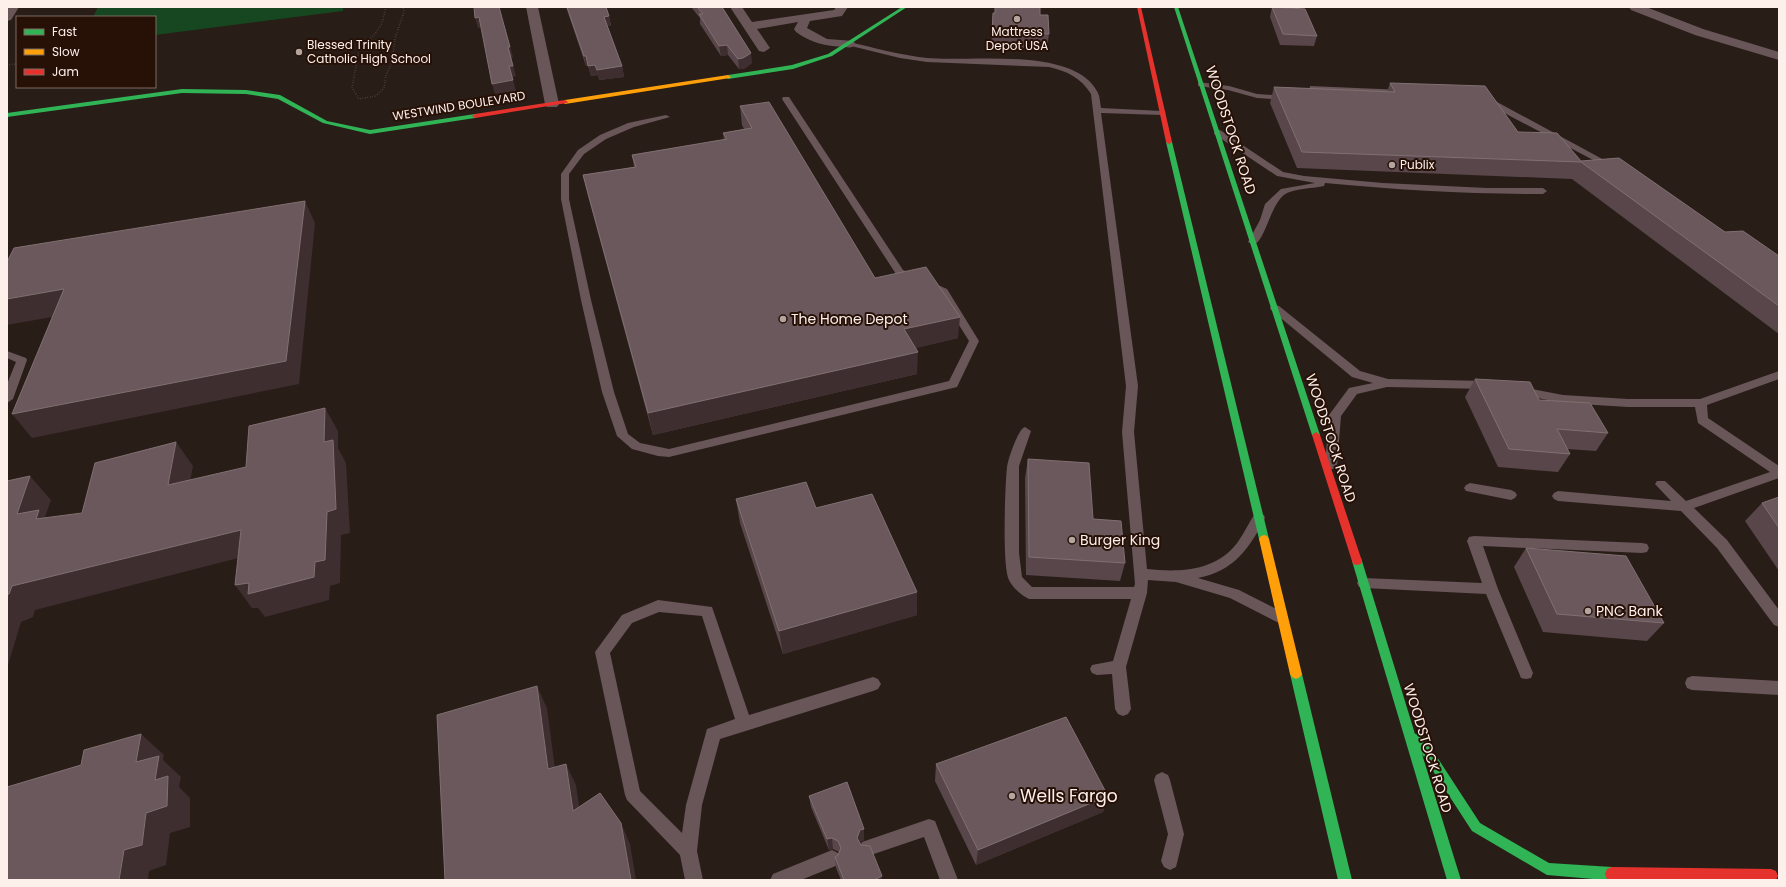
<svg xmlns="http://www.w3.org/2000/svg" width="1786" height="887" font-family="Poppins,sans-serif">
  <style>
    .green { fill: #174720 }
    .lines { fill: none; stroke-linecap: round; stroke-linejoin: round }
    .path { stroke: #655858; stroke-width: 1.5; stroke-dasharray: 0.5 2; stroke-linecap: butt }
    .lane { fill: #695659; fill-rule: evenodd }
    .street { fill: #695659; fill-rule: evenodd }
    .fast { fill: #30b455; fill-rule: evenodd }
    .slow { fill: #ff9f0a; fill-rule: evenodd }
    .jam { fill: #e5322d; fill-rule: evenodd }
    .wall { fill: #58464b }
    .shaded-wall { fill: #3e2e2f }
    .building { fill: #6a585c; stroke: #817072 }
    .poi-dot { fill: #b3a6a0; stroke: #271107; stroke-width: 1.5 }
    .labels { text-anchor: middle; stroke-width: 4; stroke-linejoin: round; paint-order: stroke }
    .far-poi-label { font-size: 12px; fill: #fdefea; stroke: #271107; text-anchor: start }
    .far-street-label { font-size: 12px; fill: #fdefea; stroke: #271107 }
    .street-label { font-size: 14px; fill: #fdefea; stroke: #271107 }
    .poi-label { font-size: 14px; fill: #fdefea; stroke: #271107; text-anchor: start }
    .near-poi-label { font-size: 17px; fill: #fdefea; stroke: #271107; text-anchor: start }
  </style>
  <rect width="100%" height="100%" fill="#291d18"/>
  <path class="green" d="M 98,7 L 343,7 L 343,11 L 155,35 L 155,17 L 93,17 Z"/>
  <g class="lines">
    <path class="path" d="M 386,7 L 382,23 L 374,35 L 359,50 L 352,88 L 359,99 L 376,96 L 384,88 L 386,75 L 392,62 L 395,38 L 404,12 L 403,7
      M 7,65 L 15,64"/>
    <path class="lane" d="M 849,42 C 875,48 900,55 927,58 C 971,62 1075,46 1098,93 C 1100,97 1100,103 1101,108 L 1162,111 L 1166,113 L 1162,115 L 1101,113 L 1138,386 L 1134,432 L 1147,569 C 1176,572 1207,572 1230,551 C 1240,542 1247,526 1254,515 L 1259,513 L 1264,515 L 1265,518 C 1249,549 1234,571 1198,578 L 1239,590 L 1286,614 L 1288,618 L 1286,622 L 1281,624 L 1230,598 L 1176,582 L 1148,580 L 1147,593 L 1126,667 L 1131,709 L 1128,714 L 1123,716 L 1118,714 L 1115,709 L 1112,674 L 1097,675 L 1092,673 L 1090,669 L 1092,665 L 1113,661 L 1131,599 L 1029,599 C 1022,596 1012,587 1009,580 C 1002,566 1005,486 1007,467 C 1008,459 1018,429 1025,427 L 1031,431 L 1019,466 L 1019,553 L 1022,577 L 1032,587 L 1134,587 L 1135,584 L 1122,432 L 1126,386 L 1091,94 C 1081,78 1067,71 1049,67 L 927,62 L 900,58 L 847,45 L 847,43 Z
      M 1198,82 L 1229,86 L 1257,94 L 1288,96 L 1292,98 L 1288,100 L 1257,98 L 1228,90 L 1198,86 Z
      M 1310,86 L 1403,90 L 1407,92 L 1403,94 L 1317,90 L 1315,102 L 1304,102 L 1304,98 L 1308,98 Z
      M 1480,96 L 1486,96 L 1617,167 L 1613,170 L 1610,169 L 1480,100 Z
      M 783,97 L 789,97 L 903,270 L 947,289 L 979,341 L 957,387 L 669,457 L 658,456 L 632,449 L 617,436 L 602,392 L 581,300 L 561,199 L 561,174 L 578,150 L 600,135 L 628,123 L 666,115 L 670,117 L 634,127 L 606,139 L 584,154 L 569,174 L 569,199 L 591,300 L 614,392 L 628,434 L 640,443 L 669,449 L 949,381 L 969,341 L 939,293 L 896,274 L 782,99 Z
      M 1214,130 L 1220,130 L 1283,172 L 1304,176 L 1383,183 L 1487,188 L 1543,188 L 1547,191 L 1543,194 C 1470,194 1398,190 1325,183 L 1324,186 C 1314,188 1295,189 1287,193 C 1270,202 1266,242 1253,245 L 1248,242 L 1260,220 L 1265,204 L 1281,189 L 1315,183 L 1277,176 L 1214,134 Z
      M 1275,305 L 1279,306 L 1360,371 L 1388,379 L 1488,381 L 1494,385 L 1488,389 L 1387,387 L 1357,394 L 1341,416 L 1337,466 L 1335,469 L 1327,469 L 1325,466 L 1329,415 L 1349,388 L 1373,383 L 1352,377 L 1271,310 L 1270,308 L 1271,306 Z
      M 7,351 L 26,358 L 27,360 L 13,399 L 7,403 L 7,384 L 16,362 L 7,358 Z
      M 1779,371 L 1779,379 L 1707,405 L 1708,418 L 1779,466 L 1779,478 L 1694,508 L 1727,540 L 1779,610 L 1779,627 L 1774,625 L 1717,548 L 1681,511 L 1558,501 L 1554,499 L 1552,496 L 1554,493 L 1558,491 L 1671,501 L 1655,484 L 1657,481 L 1665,481 L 1686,501 L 1770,472 L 1698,423 L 1695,407 L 1628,407 L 1563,403 L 1522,395 L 1516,391 L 1522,387 L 1563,395 L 1628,399 L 1700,399 Z
      M 1470,483 L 1511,490 L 1515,492 L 1517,495 L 1515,498 L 1511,500 L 1466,491 L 1464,488 L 1466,485 Z
      M 1474,536 L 1642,543 L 1647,544 L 1649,548 L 1647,552 L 1642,553 L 1483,546 L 1498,589 L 1533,673 L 1531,678 L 1526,679 L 1521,678 L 1519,673 L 1486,594 L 1364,588 L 1359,587 L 1357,583 L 1359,579 L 1364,578 L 1482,583 L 1467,541 L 1469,537 Z
      M 658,600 L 712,607 L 749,715 L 873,677 L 878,679 L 881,684 L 878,689 L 873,691 L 720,739 L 702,805 L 697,851 L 703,880 L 685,880 L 680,855 L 627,800 L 625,795 L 595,652 L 622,615 ZM 659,612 L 702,616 L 735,719 L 707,729 L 686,805 L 682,833 L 640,791 L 610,653 L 632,623 Z
      M 1692,676 L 1779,681 L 1779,695 L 1692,690 L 1687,688 L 1685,683 L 1687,678 Z
      M 1162,772 L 1168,775 L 1170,780 L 1184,834 L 1176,867 L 1170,870 L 1164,867 L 1161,861 L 1168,834 L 1154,780 L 1156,775 Z
      M 929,819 L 935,821 L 958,880 L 940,880 L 924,837 L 868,856 L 862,854 L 859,848 L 862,842 Z
      M 832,850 L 838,853 L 841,859 L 838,865 L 801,880 L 770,880 L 773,874 Z"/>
    <path class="street" d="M 7,7 L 19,7 L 11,20 L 7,21 Z
      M 526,7 L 538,7 L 559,104 L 557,107 L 547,107 L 545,104 Z
      M 730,7 L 742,7 L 752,22 L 834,10 L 836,7 L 848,7 L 842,16 L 810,21 L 807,28 L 827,39 L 854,41 L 855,44 C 852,49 849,47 844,47 C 825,46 811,43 796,32 L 794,29 L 798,22 L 757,29 L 770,48 L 764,52 L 759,51 Z
      M 1629,7 L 1646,7 L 1703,29 L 1779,52 L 1779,60 L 1695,35 L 1631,10 Z"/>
    <path class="fast" d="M 902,7 L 907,7 L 832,56 L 793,69 L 728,79 L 725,77 L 728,75 L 792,65 L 828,54 Z
      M 1174,7 L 1178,7 L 1320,435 L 1319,437 L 1316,438 L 1312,435 Z
      M 182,89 L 246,90 L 280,95 L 327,121 L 370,130 L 475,114 L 478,116 L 475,118 L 370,134 L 323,123 L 278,99 L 246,94 L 182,93 L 7,117 L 7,113 Z
      M 1169,140 L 1172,142 L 1269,539 L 1267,542 L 1261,542 L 1259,539 L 1166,142 Z
      M 1357,557 L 1361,558 L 1362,561 L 1415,734 L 1418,733 L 1422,734 L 1480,823 L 1549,863 L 1612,867 L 1617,869 L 1619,874 L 1617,879 L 1605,880 L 1547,875 L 1472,831 L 1422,754 L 1461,880 L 1447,880 L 1352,561 L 1353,558 Z
      M 1296,669 L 1300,671 L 1302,674 L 1352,880 L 1338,880 L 1290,674 L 1292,671 Z"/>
    <path class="slow" d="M 728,75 L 731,77 L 730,78 L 565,104 L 562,102 L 565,100 Z
      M 1264,535 L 1267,536 L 1269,539 L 1302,674 L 1300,677 L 1296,679 L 1292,677 L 1290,674 L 1259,539 L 1261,536 Z"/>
    <path class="jam" d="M 1137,7 L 1141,7 L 1172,142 L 1169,144 L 1166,142 Z
      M 565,100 L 568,102 L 567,103 L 475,118 L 472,116 L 475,114 Z
      M 1316,432 L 1320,435 L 1362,561 L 1361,564 L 1357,565 L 1353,564 L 1352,561 L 1312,435 Z
      M 1612,867 L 1771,869 L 1776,871 L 1778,876 L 1776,880 L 1611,880 L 1607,879 L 1605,874 L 1607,869 Z"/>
  </g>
  <path class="wall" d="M 566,7 L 606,7 L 609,16 L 611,26 L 607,26 L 622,66 L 624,77 L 599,80 L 598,75 L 591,76 L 588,66 L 586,66 Z
    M 691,7 L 722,7 L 752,63 L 744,69 L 739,69 L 728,55 L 721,56 L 700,24 L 700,18 Z
    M 1272,7 L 1317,36 L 1314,46 L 1280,45 L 1270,17 Z
    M 993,13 L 1040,15 L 1049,34 L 1047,49 L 991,47 Z
    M 1390,83 L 1518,132 L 1581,161 L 1725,232 L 1779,256 L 1779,334 L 1572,179 L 1297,168 L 1270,103 L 1274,87 L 1387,92 Z
    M 740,106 L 875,278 L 958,338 L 915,348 L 917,374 L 653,435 L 588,196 L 583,175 L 634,167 L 632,155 L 724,140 L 723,133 L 744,129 L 742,125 Z
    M 1475,379 L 1539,400 L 1608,433 L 1596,451 L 1567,449 L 1570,454 L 1558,472 L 1498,467 L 1465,397 Z
    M 1028,459 L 1093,519 L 1125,563 L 1120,581 L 1026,575 L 1025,478 Z
    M 1779,497 L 1779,571 L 1745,521 L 1762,503 Z
    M 736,499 L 816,508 L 917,615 L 783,654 L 740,523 Z
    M 1526,548 L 1664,623 L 1647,641 L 1543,632 L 1514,567 Z
    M 936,764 L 1108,796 L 1103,812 L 976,865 L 935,781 Z
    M 809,796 L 864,840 L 861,841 L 860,843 L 882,880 L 841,880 L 836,868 L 835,857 L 838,855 L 839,853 L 839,852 L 833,849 L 829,850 L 811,807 Z"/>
  <path class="shaded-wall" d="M 499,7 L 513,57 L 511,58 L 516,76 L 512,77 L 509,66 L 508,47 Z
    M 609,16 L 611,26 L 605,26 L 604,17 Z
    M 479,17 L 482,27 L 478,28 L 475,18 Z
    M 727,45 L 728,55 L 721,56 L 719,46 Z
    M 751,53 L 752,63 L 744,69 L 739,69 L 738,59 Z
    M 584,56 L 586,56 L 588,66 L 586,66 Z
    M 595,65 L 598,75 L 591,76 L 588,66 Z
    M 622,66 L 624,77 L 599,80 L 597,70 Z
    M 513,80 L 516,91 L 495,94 L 492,84 Z
    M 305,201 L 315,223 L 299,384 L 32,438 L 12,414 Z
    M 64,289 L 80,312 L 7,325 L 7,299 Z
    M 960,317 L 958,338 L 904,351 L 904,329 Z
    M 918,352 L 917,374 L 653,435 L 648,413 Z
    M 325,408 L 338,431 L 338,448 L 346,463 L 350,533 L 341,535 L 340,583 L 330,586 L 329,600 L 265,617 L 258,608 L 252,608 L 235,585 L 315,562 L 324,442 Z
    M 176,442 L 193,466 L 185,509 L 168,485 Z
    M 30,476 L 51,500 L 45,517 L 60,533 L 17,514 Z
    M 241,530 L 258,553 L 35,610 L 33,617 L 21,622 L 7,668 L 7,595 L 12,586 Z
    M 917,592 L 917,615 L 783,654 L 779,631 Z
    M 537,686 L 547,708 L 558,791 L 548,769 Z
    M 141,734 L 164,755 L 163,760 L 181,777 L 179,787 L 190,798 L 190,827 L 170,833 L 166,865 L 149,871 L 148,880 L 119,880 L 136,762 Z
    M 566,764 L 576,785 L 583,832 L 573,811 Z
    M 1108,796 L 1103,812 L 976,865 L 978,850 Z
    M 621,823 L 630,844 L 636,880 L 631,880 Z
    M 864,829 L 864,840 L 861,841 L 858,849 L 857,838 L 860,830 Z
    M 832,838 L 833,849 L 829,850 L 827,839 Z
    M 882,876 L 882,880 L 874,880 Z"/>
  <path class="building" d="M 474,7 L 499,7 L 510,47 L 508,47 L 513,66 L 509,66 L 513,80 L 492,84 L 479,17 L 475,18 Z
    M 567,7 L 606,7 L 609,16 L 604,17 L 622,66 L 597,70 L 595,65 L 588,66 L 586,56 L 584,56 Z
    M 697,7 L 722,7 L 751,53 L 743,58 L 738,59 L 727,45 L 719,46 L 699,14 L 703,14 Z
    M 995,7 L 1040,7 L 1040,15 L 1048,15 L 1049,34 L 992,32 L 993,13 L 995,13 Z
    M 1272,7 L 1305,9 L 1317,36 L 1283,34 Z
    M 1390,83 L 1485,86 L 1518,132 L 1557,133 L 1581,161 L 1619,158 L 1725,232 L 1743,231 L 1779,256 L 1779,306 L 1581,162 L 1302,152 L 1274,87 L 1395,92 Z
    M 769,102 L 875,278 L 926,267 L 960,317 L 904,329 L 918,352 L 648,413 L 583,175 L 636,167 L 632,155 L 727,139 L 723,133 L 752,128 L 740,106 Z
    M 305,201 L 286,361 L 12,414 L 64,289 L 7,299 L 7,262 L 14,248 Z
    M 1475,379 L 1530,382 L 1539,400 L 1590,403 L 1608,433 L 1557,429 L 1570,454 L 1509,449 Z
    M 325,408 L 324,442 L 333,440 L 336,509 L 327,512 L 325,560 L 315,562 L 314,577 L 248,594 L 249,583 L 235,585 L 241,530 L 12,586 L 9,594 L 7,595 L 7,481 L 30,476 L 17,514 L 39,510 L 36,519 L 82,513 L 95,463 L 176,442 L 168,485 L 246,467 L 249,426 Z
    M 1028,459 L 1089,463 L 1093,519 L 1121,521 L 1125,563 L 1029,557 Z
    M 806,482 L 816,508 L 872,494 L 917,592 L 779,631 L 736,499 Z
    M 1779,497 L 1779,528 L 1762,503 Z
    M 1526,548 L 1626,556 L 1664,623 L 1557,614 Z
    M 537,686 L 548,769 L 566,764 L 573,811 L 600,793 L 621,823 L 631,880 L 445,880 L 437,715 Z
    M 1066,717 L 1108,796 L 978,850 L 936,764 Z
    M 141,734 L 136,762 L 159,756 L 155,780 L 168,776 L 167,806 L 146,813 L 142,845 L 124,850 L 119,880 L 7,880 L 7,787 L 81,765 L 84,750 Z
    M 847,782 L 864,829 L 860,830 L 857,838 L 861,845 L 870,846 L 882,876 L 874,880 L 844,880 L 835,857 L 838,855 L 841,848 L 838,841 L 832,838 L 827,839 L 809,796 Z"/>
  <g class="poi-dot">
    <circle cx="1017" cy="19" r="4"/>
    <circle cx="299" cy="52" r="4"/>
    <circle cx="1392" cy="165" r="4"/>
    <circle cx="783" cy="319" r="4"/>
    <circle cx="1072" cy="540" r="4"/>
    <circle cx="1588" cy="611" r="4"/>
    <circle cx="1012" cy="796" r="4"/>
  </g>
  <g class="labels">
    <g class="far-poi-label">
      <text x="1017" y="36" text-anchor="middle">Mattress<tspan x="1017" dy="14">Depot USA</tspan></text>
      <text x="307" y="49">Blessed Trinity<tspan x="307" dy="14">Catholic High School</tspan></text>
      <text x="1400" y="169">Publix</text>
    </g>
    <g class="far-street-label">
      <text transform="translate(459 106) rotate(-9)" y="4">WESTWIND BOULEVARD</text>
    </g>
    <g class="street-label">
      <text transform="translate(1231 130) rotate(72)" y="5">WOODSTOCK ROAD</text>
      <text transform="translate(1331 438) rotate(72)" y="5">WOODSTOCK ROAD</text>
      <text transform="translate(1428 748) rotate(73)" y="5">WOODSTOCK ROAD</text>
    </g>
    <g class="poi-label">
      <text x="791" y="324">The Home Depot</text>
      <text x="1080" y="545">Burger King</text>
      <text x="1596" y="616">PNC Bank</text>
    </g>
    <g class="near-poi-label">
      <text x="1020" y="802">Wells Fargo</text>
    </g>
  </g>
  <rect width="1786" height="887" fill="none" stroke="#fdefea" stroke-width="16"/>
  <rect x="16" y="16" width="140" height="72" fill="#271107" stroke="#7d6a62"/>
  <rect x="24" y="29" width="20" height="6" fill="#30b455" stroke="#7d6a62"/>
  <text x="52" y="36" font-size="12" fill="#fdefea">Fast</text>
  <rect x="24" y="49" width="20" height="6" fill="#ff9f0a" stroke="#7d6a62"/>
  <text x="52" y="56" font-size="12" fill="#fdefea">Slow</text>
  <rect x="24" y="69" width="20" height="6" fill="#e5322d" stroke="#7d6a62"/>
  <text x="52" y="76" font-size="12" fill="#fdefea">Jam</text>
</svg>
